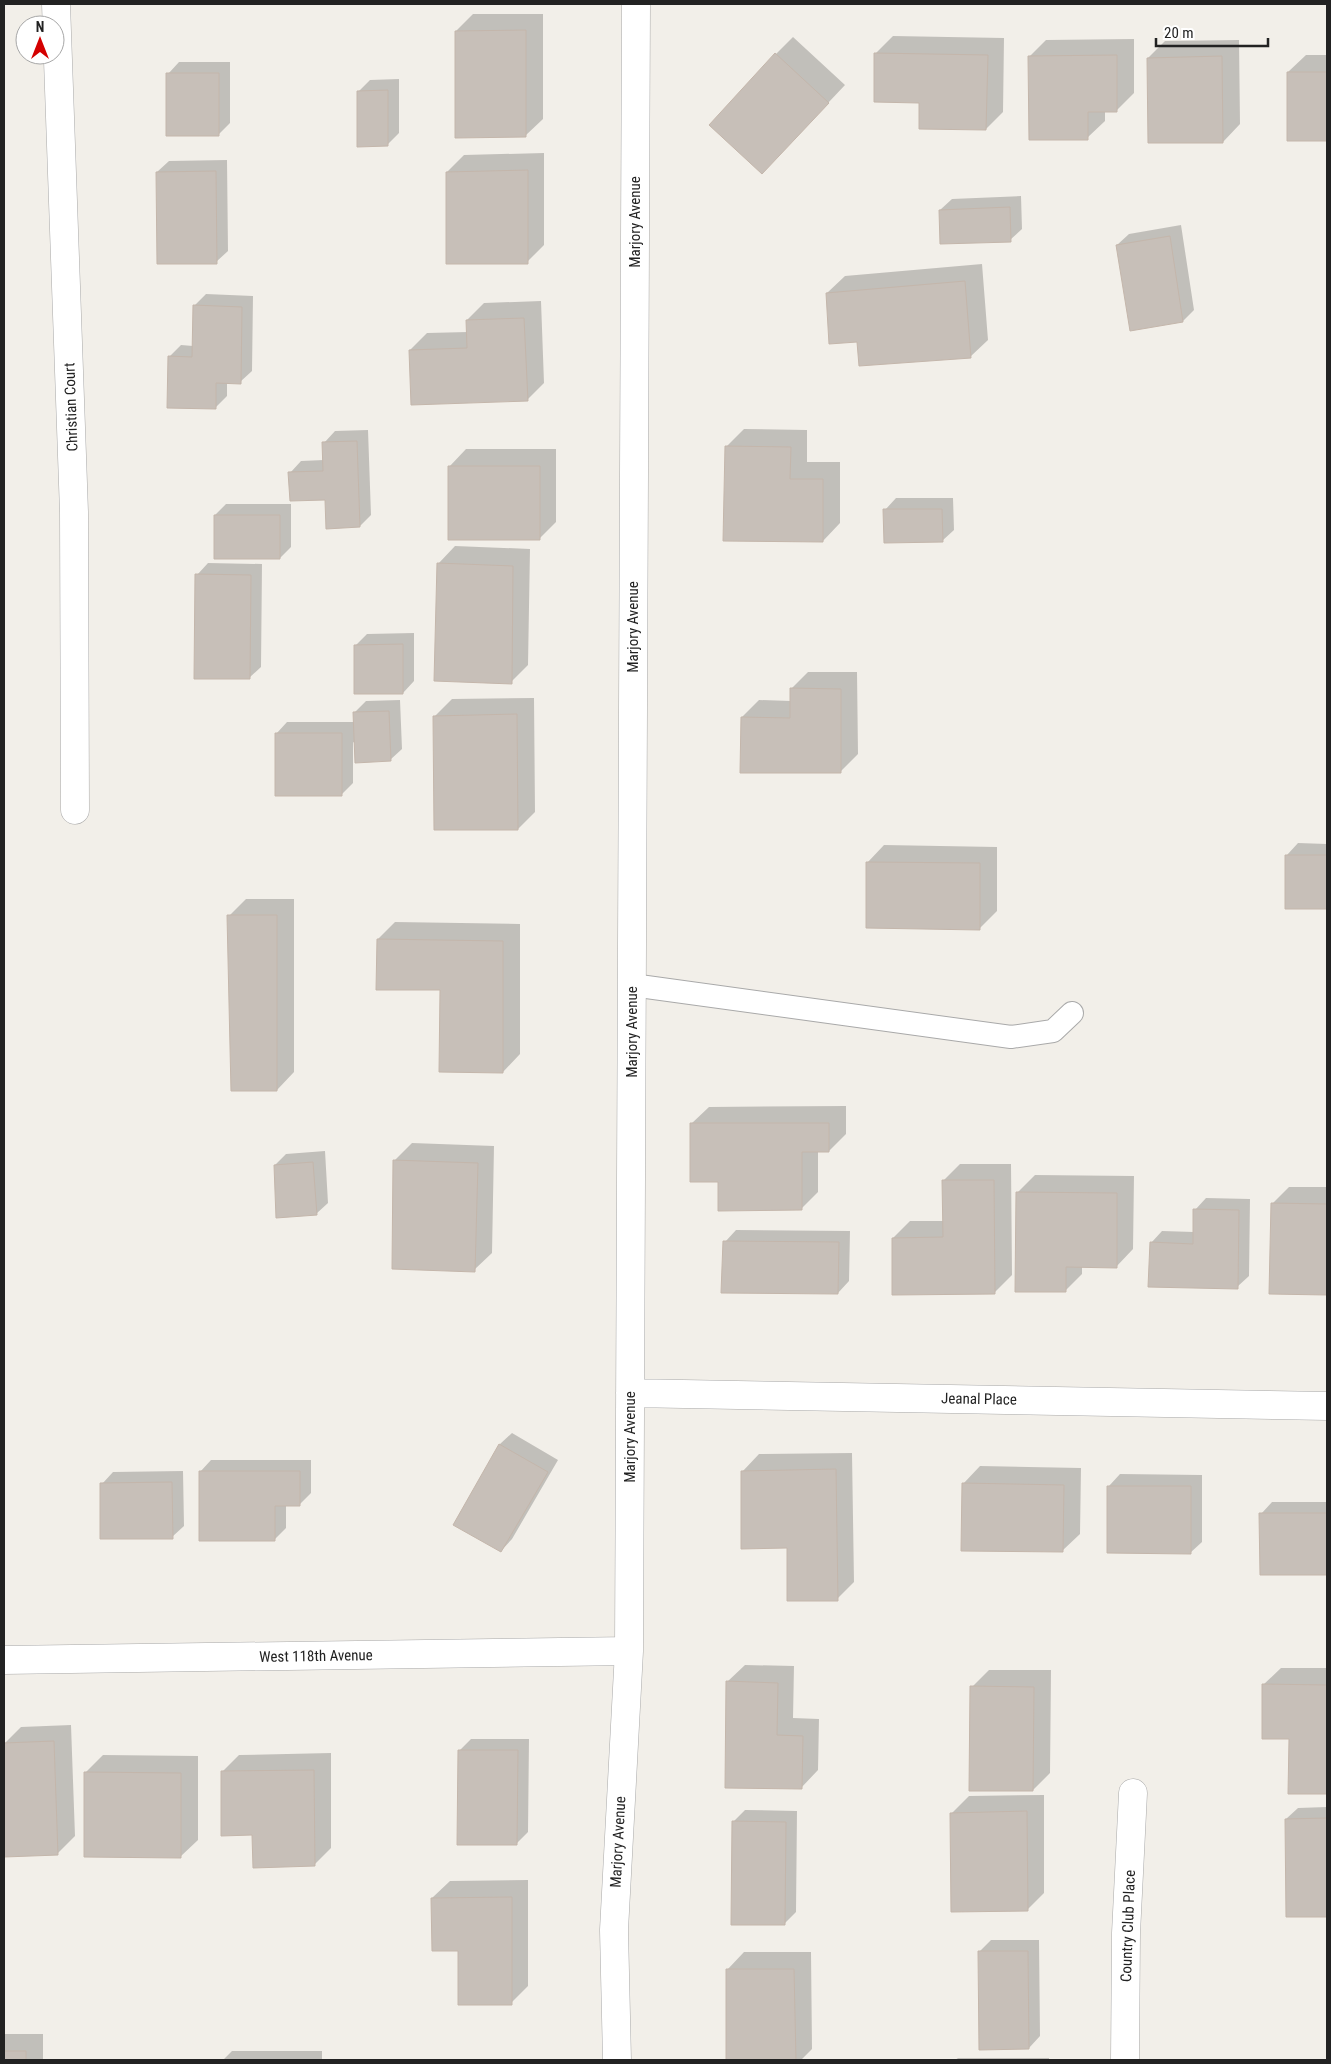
<svg xmlns="http://www.w3.org/2000/svg" width="1331" height="2064" font-family="'Roboto Condensed',sans-serif">
  <style>
    .shadow { fill: #0003 }
    .building { fill: #c7bfb8; stroke: #c4b6ab }
    .lines { fill: none; stroke-linecap: round; stroke-linejoin: round }
    .service-casing { stroke: #a9a9a9; stroke-width: 24 }
    .minor-casing { stroke: #a9a9a9; stroke-width: 29 }
    .service { stroke: #fff; stroke-width: 22 }
    .minor { stroke: #fff; stroke-width: 28 }
    .labels { text-anchor: middle; stroke-width: 4.5; stroke-linejoin: round; paint-order: stroke }
    .street-label { font-size: 15px; fill: #222; stroke: #fff }
  </style>
  <rect width="100%" height="100%" fill="#f2efe9"/>
  <path class="shadow" d="M 473,14 L 543,14 L 543,119 L 525,136 L 456,31 Z
    M 893,36 L 1004,38 L 1003,112 L 986,129 L 921,102 L 876,53 Z
    M 793,37 L 845,85 L 779,155 L 776,54 Z
    M 1134,39 L 1134,93 L 1117,110 L 1105,110 L 1105,121 L 1087,138 L 1029,57 L 1046,40 Z
    M 1239,40 L 1240,124 L 1223,142 L 1148,58 L 1165,41 Z
    M 1306,55 L 1327,55 L 1327,140 L 1288,140 L 1288,72 Z
    M 179,62 L 230,62 L 230,123 L 218,135 L 168,74 Z
    M 399,79 L 399,133 L 387,145 L 359,91 L 370,80 Z
    M 544,153 L 544,245 L 527,262 L 447,172 L 464,155 Z
    M 227,160 L 228,251 L 216,262 L 157,172 L 169,161 Z
    M 1021,196 L 1022,229 L 1010,240 L 940,210 L 952,199 Z
    M 1181,225 L 1194,310 L 1183,321 L 1117,245 L 1129,234 Z
    M 982,264 L 988,340 L 970,357 L 858,340 L 827,293 L 845,276 Z
    M 206,294 L 253,296 L 252,371 L 240,382 L 227,382 L 227,396 L 215,408 L 169,357 L 181,345 L 193,346 L 194,306 Z
    M 541,301 L 544,383 L 527,400 L 410,350 L 427,333 L 468,332 L 467,320 L 484,303 Z
    M 744,429 L 807,430 L 807,462 L 840,462 L 840,523 L 823,541 L 726,447 Z
    M 368,430 L 371,515 L 360,526 L 290,473 L 301,461 L 324,460 L 324,443 L 335,431 Z
    M 466,449 L 556,449 L 556,522 L 539,539 L 449,467 Z
    M 896,498 L 953,498 L 954,530 L 942,541 L 885,510 Z
    M 226,504 L 291,504 L 291,547 L 280,558 L 215,515 Z
    M 455,546 L 530,549 L 528,665 L 511,682 L 438,564 Z
    M 208,563 L 262,564 L 261,667 L 249,678 L 197,575 Z
    M 414,633 L 414,681 L 403,693 L 355,646 L 367,634 Z
    M 808,672 L 857,672 L 858,754 L 841,771 L 742,717 L 759,700 L 791,701 L 791,689 Z
    M 534,698 L 535,812 L 518,829 L 435,716 L 452,699 Z
    M 400,700 L 402,749 L 390,760 L 353,742 L 353,783 L 342,794 L 276,734 L 287,722 L 355,722 L 355,712 L 366,701 Z
    M 1298,843 L 1327,844 L 1327,908 L 1286,908 L 1287,855 Z
    M 884,845 L 997,847 L 997,911 L 980,928 L 867,863 Z
    M 246,899 L 294,899 L 294,1072 L 277,1090 L 229,916 Z
    M 395,922 L 520,924 L 520,1054 L 503,1072 L 441,989 L 378,939 Z
    M 846,1106 L 846,1134 L 829,1151 L 818,1151 L 818,1192 L 801,1209 L 720,1180 L 691,1124 L 709,1107 Z
    M 412,1143 L 494,1146 L 492,1253 L 474,1270 L 395,1160 Z
    M 325,1151 L 328,1203 L 316,1214 L 275,1165 L 286,1154 Z
    M 960,1164 L 1011,1164 L 1012,1275 L 995,1292 L 893,1238 L 910,1221 L 944,1221 L 943,1181 Z
    M 1035,1175 L 1134,1176 L 1133,1249 L 1116,1267 L 1082,1266 L 1082,1274 L 1065,1291 L 1018,1192 Z
    M 1289,1187 L 1327,1187 L 1327,1294 L 1271,1293 L 1272,1204 Z
    M 1206,1198 L 1250,1199 L 1249,1276 L 1237,1287 L 1151,1243 L 1162,1231 L 1194,1232 L 1195,1210 Z
    M 736,1230 L 850,1231 L 849,1281 L 838,1293 L 725,1242 Z
    M 512,1433 L 558,1460 L 512,1539 L 501,1551 L 454,1524 L 500,1444 Z
    M 852,1453 L 854,1582 L 837,1599 L 789,1547 L 742,1472 L 759,1454 Z
    M 211,1460 L 311,1460 L 311,1493 L 300,1504 L 286,1504 L 286,1528 L 275,1539 L 200,1472 Z
    M 980,1466 L 1081,1468 L 1080,1534 L 1062,1551 L 963,1484 Z
    M 183,1471 L 184,1526 L 172,1537 L 102,1484 L 113,1472 Z
    M 1120,1474 L 1202,1475 L 1202,1542 L 1190,1553 L 1109,1486 Z
    M 1272,1502 L 1327,1502 L 1327,1574 L 1261,1574 L 1261,1514 Z
    M 745,1665 L 794,1666 L 793,1718 L 819,1719 L 818,1770 L 801,1788 L 727,1682 Z
    M 1281,1668 L 1327,1668 L 1327,1793 L 1289,1793 L 1290,1738 L 1263,1685 Z
    M 989,1670 L 1051,1670 L 1050,1773 L 1033,1790 L 972,1687 Z
    M 71,1725 L 75,1836 L 58,1853 L 4,1855 L 4,1784 L 6,1783 L 4,1744 L 21,1727 Z
    M 471,1739 L 529,1739 L 528,1832 L 516,1844 L 459,1751 Z
    M 331,1753 L 331,1848 L 314,1865 L 254,1834 L 222,1772 L 239,1755 Z
    M 103,1755 L 198,1756 L 198,1840 L 180,1857 L 86,1772 Z
    M 1044,1795 L 1044,1893 L 1027,1910 L 952,1813 L 969,1796 Z
    M 1327,1807 L 1327,1916 L 1287,1916 L 1286,1819 L 1298,1808 Z
    M 745,1810 L 797,1811 L 796,1912 L 785,1923 L 733,1822 Z
    M 528,1880 L 528,1986 L 511,2003 L 460,1950 L 432,1898 L 450,1881 Z
    M 991,1940 L 1039,1940 L 1040,2036 L 1029,2048 L 979,1952 Z
    M 744,1952 L 811,1952 L 812,2049 L 801,2060 L 727,2060 L 727,1970 Z
    M 4,2034 L 43,2034 L 43,2060 L 4,2060 Z
    M 232,2051 L 322,2051 L 322,2060 L 223,2060 Z
    M 958,2058 L 1049,2058 L 1049,2060 L 955,2060 Z"/>
  <path class="building" d="M 526,30 L 526,137 L 455,138 L 455,31 Z
    M 775,53 L 829,103 L 762,174 L 709,125 Z
    M 874,53 L 988,55 L 986,130 L 919,129 L 919,103 L 874,102 Z
    M 1117,55 L 1117,112 L 1088,112 L 1088,140 L 1029,140 L 1028,56 Z
    M 1222,56 L 1223,143 L 1148,143 L 1147,58 Z
    M 1287,72 L 1327,72 L 1327,141 L 1287,141 Z
    M 166,73 L 219,73 L 219,136 L 166,136 Z
    M 388,90 L 388,146 L 357,147 L 357,91 Z
    M 528,170 L 528,264 L 446,264 L 446,172 Z
    M 216,171 L 217,264 L 157,264 L 156,172 Z
    M 1010,207 L 1011,242 L 940,244 L 939,210 Z
    M 1170,236 L 1183,322 L 1130,331 L 1116,245 Z
    M 965,281 L 971,358 L 859,366 L 857,342 L 829,344 L 826,293 Z
    M 193,305 L 242,307 L 241,384 L 216,383 L 216,409 L 167,408 L 168,356 L 192,357 Z
    M 524,318 L 528,401 L 411,405 L 409,350 L 467,348 L 466,320 Z
    M 357,441 L 360,527 L 326,529 L 325,500 L 290,501 L 288,472 L 323,471 L 322,442 Z
    M 725,446 L 791,447 L 790,479 L 823,479 L 823,542 L 723,541 Z
    M 448,466 L 540,466 L 540,540 L 448,540 Z
    M 883,509 L 942,509 L 943,542 L 884,543 Z
    M 214,515 L 280,515 L 280,559 L 214,559 Z
    M 437,563 L 513,566 L 512,684 L 434,681 Z
    M 195,574 L 251,575 L 250,679 L 194,679 Z
    M 403,644 L 403,694 L 354,694 L 354,645 Z
    M 790,688 L 841,689 L 841,773 L 740,773 L 741,717 L 790,718 Z
    M 389,711 L 391,761 L 355,763 L 353,712 Z
    M 517,714 L 518,830 L 434,830 L 433,716 Z
    M 275,733 L 342,733 L 342,796 L 275,796 Z
    M 1285,855 L 1327,855 L 1327,909 L 1285,909 Z
    M 866,862 L 980,863 L 980,930 L 866,928 Z
    M 227,915 L 277,915 L 277,1091 L 231,1091 Z
    M 377,939 L 503,941 L 503,1073 L 439,1072 L 440,990 L 376,990 Z
    M 690,1123 L 829,1123 L 829,1152 L 802,1152 L 802,1210 L 718,1211 L 718,1182 L 690,1182 Z
    M 393,1160 L 478,1163 L 475,1272 L 392,1269 Z
    M 313,1162 L 317,1215 L 276,1218 L 274,1165 Z
    M 942,1180 L 994,1180 L 995,1294 L 892,1295 L 892,1238 L 943,1237 Z
    M 1016,1192 L 1117,1193 L 1117,1268 L 1066,1267 L 1066,1292 L 1015,1292 Z
    M 1271,1203 L 1327,1204 L 1327,1295 L 1269,1294 Z
    M 1193,1209 L 1239,1210 L 1238,1289 L 1148,1287 L 1150,1242 L 1193,1244 Z
    M 723,1241 L 839,1242 L 838,1294 L 721,1293 Z
    M 499,1444 L 548,1472 L 501,1552 L 453,1525 Z
    M 836,1469 L 838,1601 L 787,1601 L 787,1548 L 741,1549 L 741,1471 Z
    M 199,1471 L 300,1471 L 300,1506 L 275,1506 L 275,1541 L 199,1541 Z
    M 172,1482 L 173,1539 L 100,1539 L 100,1483 Z
    M 962,1483 L 1064,1485 L 1063,1552 L 961,1551 Z
    M 1107,1486 L 1191,1486 L 1191,1554 L 1107,1553 Z
    M 1259,1513 L 1327,1513 L 1327,1575 L 1260,1575 Z
    M 726,1681 L 778,1683 L 777,1735 L 803,1736 L 802,1789 L 725,1788 Z
    M 1262,1684 L 1327,1685 L 1327,1794 L 1288,1794 L 1289,1739 L 1262,1739 Z
    M 970,1686 L 1034,1687 L 1033,1791 L 969,1791 Z
    M 54,1741 L 58,1855 L 4,1857 L 4,1743 Z
    M 458,1750 L 518,1750 L 517,1845 L 457,1845 Z
    M 314,1770 L 315,1866 L 253,1868 L 252,1835 L 221,1836 L 221,1771 Z
    M 84,1772 L 181,1773 L 181,1858 L 84,1857 Z
    M 1027,1811 L 1028,1911 L 951,1912 L 950,1813 Z
    M 1327,1818 L 1327,1917 L 1286,1917 L 1285,1819 Z
    M 732,1821 L 786,1822 L 785,1925 L 731,1925 Z
    M 512,1897 L 512,2005 L 458,2005 L 458,1951 L 432,1951 L 431,1898 Z
    M 978,1951 L 1028,1951 L 1029,2049 L 979,2050 Z
    M 726,1969 L 794,1969 L 796,2060 L 726,2060 Z
    M 4,2051 L 26,2051 L 26,2060 L 4,2060 Z"/>
  <g class="lines">
    <g class="service-casing">
      <path id="service" d="M 632,985 L 1011,1037 L 1053,1031 L 1072,1013"/>
    </g>
    <g class="minor-casing">
      <path id="minor" d="M 56,4 L 74,512 L 75,810
        M 630,1393 L 1327,1406
        M 4,1660 L 629,1651
        M 617,2060 L 614,1930 L 629,1651 L 636,4
        M 1125,2060 L 1126,1933 L 1133,1793"/>
    </g>
    <use href="#service" class="service"/>
    <use href="#minor" class="minor"/>
  </g>
  <g class="labels">
    <g class="street-label">
      <text transform="translate(635 222) rotate(-90)" y="5">Marjory Avenue</text>
      <text transform="translate(71 407) rotate(-92)" y="5">Christian Court</text>
      <text transform="translate(633 627) rotate(-90)" y="5">Marjory Avenue</text>
      <text transform="translate(632 1032) rotate(-90)" y="5">Marjory Avenue</text>
      <text transform="translate(979 1399) rotate(1)" y="5">Jeanal Place</text>
      <text transform="translate(630 1437) rotate(-90)" y="5">Marjory Avenue</text>
      <text transform="translate(316 1656) rotate(-1)" y="5">West 118th Avenue</text>
      <text transform="translate(618 1842) rotate(-87)" y="5">Marjory Avenue</text>
      <text transform="translate(1128 1926) rotate(-88)" y="5">Country Club Place</text>
    </g>
  </g>
  <rect width="1331" height="2064" fill="none" stroke="#222222" stroke-width="10"/>
  <g transform="translate(40 40)"><circle r="24" fill="#ffffff" stroke="#a7a7a7"/>
  <path d="M0-4L9 19L0 12L-9 19Z" fill="#d40000"/>
  <text y="-8" font-size="14" font-weight="bold" text-anchor="middle" fill="#222222">N</text>
  </g>
  <path d="M1156 38v8h112v-8" fill="none" stroke="#222222" stroke-width="2.5"/>
  <text x="1164" y="38" font-size="15" fill="#222222" stroke="#ffffff" stroke-width="4" paint-order="stroke">20 m</text>
</svg>
